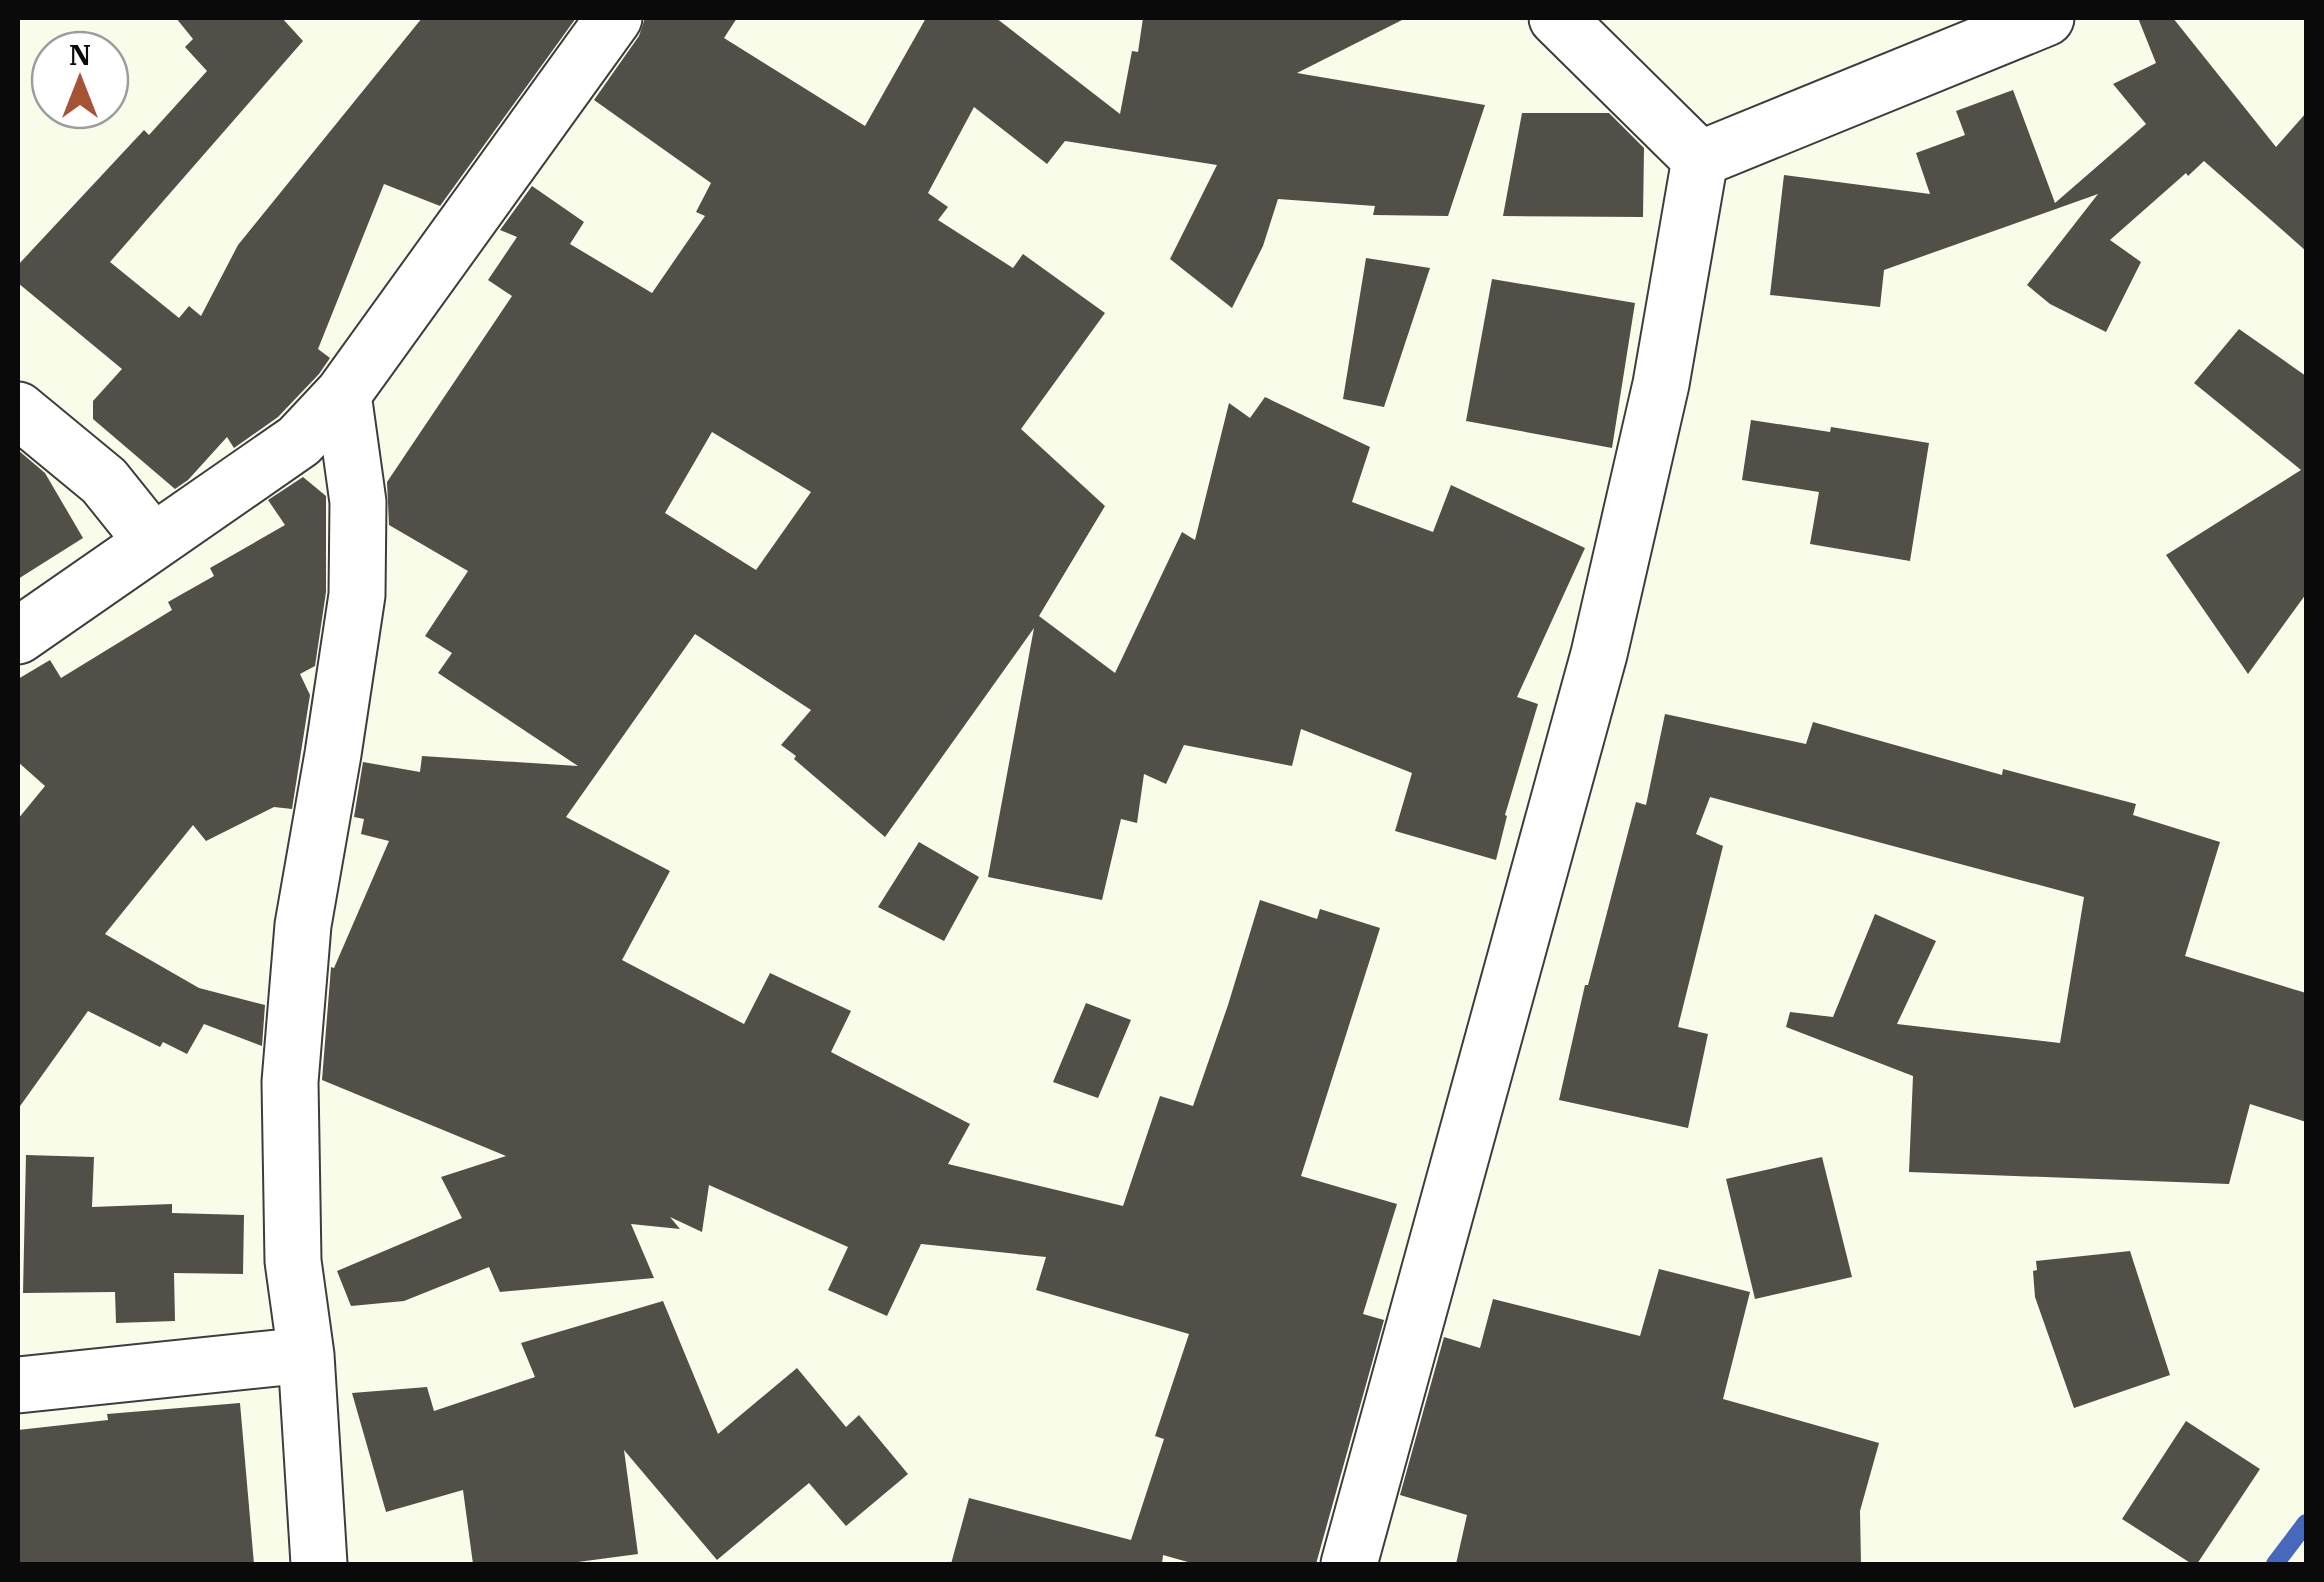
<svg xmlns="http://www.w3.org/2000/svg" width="2324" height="1582" font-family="'IBM Plex Serif',serif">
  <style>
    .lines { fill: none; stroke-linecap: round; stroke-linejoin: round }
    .stream { stroke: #4669bb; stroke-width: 18 }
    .building { fill: #514f48; fill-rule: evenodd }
    .minor-casing { stroke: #3d3d3d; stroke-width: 59 }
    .minor { stroke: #fff; stroke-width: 55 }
  </style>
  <rect width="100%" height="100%" fill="#fafcea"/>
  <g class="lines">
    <path class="stream" d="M 2275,1564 L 2306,1523"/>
  </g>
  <path class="building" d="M 176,18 L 282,18 L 303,41 L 110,262 L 179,318 L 189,306 L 201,316 L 238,245 L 422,18 L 576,18 L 440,206 L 384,184 L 318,349 L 330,358 L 319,374 L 278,417 L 234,448 L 227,437 L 188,480 L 175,489 L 93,419 L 93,401 L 122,369 L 18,283 L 18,265 L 144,130 L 149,135 L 207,71 L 185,47 L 193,39 Z
    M 645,18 L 737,18 L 724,38 L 865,126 L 926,18 L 996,18 L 1120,114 L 1132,51 L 1138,52 L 1143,18 L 1406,18 L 1297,73 L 1485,105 L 1448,216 L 1373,215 L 1375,206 L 1278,199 L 1263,246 L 1232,308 L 1170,259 L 1217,165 L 1065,141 L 1047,164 L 974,107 L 928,193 L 948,207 L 938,220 L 1013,268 L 1023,254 L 1105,313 L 1021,429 L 1105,506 L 1039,616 L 1115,673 L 1182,532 L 1195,540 L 1229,403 L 1250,418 L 1265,397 L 1370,447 L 1352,502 L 1433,532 L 1451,485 L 1585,548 L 1517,697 L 1538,704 L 1505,815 L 1507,816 L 1496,860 L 1395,831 L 1412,773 L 1301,729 L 1292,766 L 1184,745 L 1166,784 L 1144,774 L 1137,823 L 1121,819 L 1102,900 L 988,877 L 1034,628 L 885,837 L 794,759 L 796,756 L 781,745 L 811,710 L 695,634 L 566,817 L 670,871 L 622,960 L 744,1024 L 770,973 L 851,1011 L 831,1052 L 970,1124 L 948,1164 L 1123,1206 L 1160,1096 L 1193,1106 L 1228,1005 L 1260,900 L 1317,919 L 1320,909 L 1380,928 L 1301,1176 L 1397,1204 L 1363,1314 L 1384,1320 L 1316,1564 L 1195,1564 L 1163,1555 L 1162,1564 L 951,1564 L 969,1498 L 1131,1540 L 1164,1439 L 1155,1436 L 1189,1334 L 1036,1290 L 1046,1257 L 921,1244 L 887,1316 L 828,1290 L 848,1247 L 709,1185 L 702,1232 L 670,1217 L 680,1229 L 631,1224 L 654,1278 L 500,1292 L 489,1267 L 404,1301 L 351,1306 L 337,1271 L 462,1218 L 441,1177 L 506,1156 L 322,1080 L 331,967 L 334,968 L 389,841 L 361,834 L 364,819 L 354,817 L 363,762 L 420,772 L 422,756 L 578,766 L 438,673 L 452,653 L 425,636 L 468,571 L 389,525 L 387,482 L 512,296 L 488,280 L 517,237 L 500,230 L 532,186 L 584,222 L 570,244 L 652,293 L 705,216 L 696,212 L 711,183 L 594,100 L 639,36 ZM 712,432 L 811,492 L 756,570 L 665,513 Z
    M 2138,18 L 2173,18 L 2276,147 L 2306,113 L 2306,251 L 2204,161 L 2188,176 L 2186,173 L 2110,240 L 2141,262 L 2106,332 L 2050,304 L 2027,285 L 2098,194 L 1884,270 L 1880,307 L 1770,295 L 1784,175 L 1930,194 L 1916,153 L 1965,135 L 1956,111 L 2013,90 L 2055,203 L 2146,124 L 2113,84 L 2156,63 Z
    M 1522,113 L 1609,113 L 1644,148 L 1643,217 L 1503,216 Z
    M 1366,258 L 1430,268 L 1384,407 L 1343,399 Z
    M 1492,279 L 1635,303 L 1612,448 L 1466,421 Z
    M 2239,329 L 2306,376 L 2306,594 L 2248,674 L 2166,555 L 2301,470 L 2194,383 Z
    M 1751,420 L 1830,432 L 1831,427 L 1929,443 L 1910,561 L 1810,544 L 1819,492 L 1742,480 Z
    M 18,450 L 45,473 L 83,538 L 18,579 Z
    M 303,477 L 326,496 L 326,592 L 315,666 L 300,674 L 310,695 L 292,809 L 274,807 L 206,841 L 193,825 L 105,934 L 199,988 L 265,1005 L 262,1046 L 204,1024 L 187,1054 L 163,1042 L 160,1047 L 88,1011 L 18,1109 L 18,819 L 45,786 L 18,762 L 18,679 L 50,660 L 61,678 L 172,610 L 168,602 L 214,576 L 210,568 L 285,525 L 268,500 Z
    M 1665,714 L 1806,744 L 1813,722 L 2002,775 L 2003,769 L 2136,804 L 2133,815 L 2220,842 L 2185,956 L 2306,993 L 2306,1122 L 2250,1104 L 2229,1184 L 1909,1172 L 1913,1076 L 1786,1027 L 1790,1012 L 1833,1017 L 1875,914 L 1936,941 L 1897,1024 L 2060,1043 L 2084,897 L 1710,797 L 1696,834 L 1723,846 L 1678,1027 L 1708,1034 L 1688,1128 L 1559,1100 L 1585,985 L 1588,985 L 1636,802 L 1646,805 Z
    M 919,842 L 979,877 L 944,941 L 878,907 Z
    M 1086,1003 L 1131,1020 L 1098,1098 L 1053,1082 Z
    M 26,1155 L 94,1157 L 92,1207 L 172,1204 L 172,1213 L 244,1215 L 243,1274 L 174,1273 L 175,1321 L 116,1323 L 115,1292 L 23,1293 Z
    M 1822,1157 L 1852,1277 L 1755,1299 L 1726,1179 Z
    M 2130,1251 L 2170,1375 L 2074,1408 L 2035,1297 L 2033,1271 L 2037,1270 L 2036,1261 Z
    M 1659,1269 L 1750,1292 L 1723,1399 L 1879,1443 L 1860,1511 L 1861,1564 L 1456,1564 L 1467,1515 L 1400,1495 L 1444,1337 L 1480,1348 L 1493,1299 L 1640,1336 Z
    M 663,1301 L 718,1434 L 797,1368 L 846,1427 L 859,1415 L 908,1474 L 846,1526 L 809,1483 L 717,1560 L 624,1450 L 638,1554 L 563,1564 L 473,1564 L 463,1490 L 386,1512 L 352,1393 L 427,1387 L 434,1411 L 535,1377 L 521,1343 Z
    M 240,1403 L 254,1564 L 18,1564 L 18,1430 L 108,1420 L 107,1414 Z
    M 2186,1421 L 2260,1469 L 2197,1564 L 2192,1564 L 2122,1519 Z"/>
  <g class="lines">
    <g class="minor-casing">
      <path id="minor" d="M 1700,159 L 2046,18
        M 18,410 L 104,481 L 153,542
        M 18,636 L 299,441 L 343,394 L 614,18
        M 18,1385 L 306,1355
        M 319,1564 L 306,1355 L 293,1261 L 290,1082 L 303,925 L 333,754 L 357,595 L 358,502 L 343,394
        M 1349,1564 L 1599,654 L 1661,384 L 1700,159 L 1557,18"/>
    </g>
    <use href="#minor" class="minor"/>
  </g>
  <rect width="2324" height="1582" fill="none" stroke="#0a0a0a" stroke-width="40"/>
  <g transform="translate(80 80)"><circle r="48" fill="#ffffff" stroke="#9d9d9d" stroke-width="2.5"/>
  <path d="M0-8L18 38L0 25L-18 38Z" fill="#a85235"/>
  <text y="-15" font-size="28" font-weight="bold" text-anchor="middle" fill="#0a0a0a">N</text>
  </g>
</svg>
